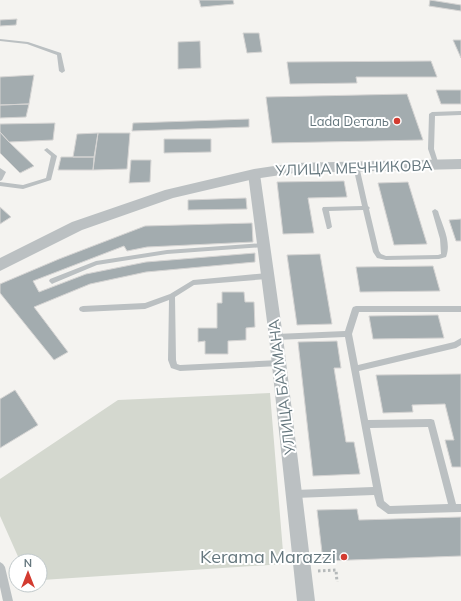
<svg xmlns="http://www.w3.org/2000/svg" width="461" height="601" font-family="Mulish,sans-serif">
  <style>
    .green { fill: #d4d8cf }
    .building { fill: #a3acaf; stroke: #d5d4d3 }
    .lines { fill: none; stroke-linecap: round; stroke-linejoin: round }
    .path { stroke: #b5b9ba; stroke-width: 3; stroke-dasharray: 2.5 2.5; stroke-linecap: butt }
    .service { fill: #bbc0c2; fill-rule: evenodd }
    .minor { fill: #bbc0c2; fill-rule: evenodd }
    .tertiary { fill: #bbc0c2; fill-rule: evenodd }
    .poi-dot { fill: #d33b30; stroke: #fff; stroke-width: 1.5 }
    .labels { text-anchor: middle; stroke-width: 4; stroke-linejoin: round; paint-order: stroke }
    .far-poi-label { font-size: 13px; fill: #65777e; stroke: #fff; text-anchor: end }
    .street-label { font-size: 15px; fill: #65777e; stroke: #fff }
    .near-poi-label { font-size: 18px; fill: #65777e; stroke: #fff; text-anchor: end }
  </style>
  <rect width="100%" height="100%" fill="#f4f3f0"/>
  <path class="green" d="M 270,393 L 284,564 L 42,580 L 40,579 L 40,561 L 20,561 L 0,516 L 0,479 L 118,400 Z"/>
  <path class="building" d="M 199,0 L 233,0 L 234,4 L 201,7 Z
    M 430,0 L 461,5 L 461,11 L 429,6 Z
    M 17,19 L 16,25 L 0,26 L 0,20 Z
    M 243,33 L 259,33 L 262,52 L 247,53 Z
    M 453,40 L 461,40 L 461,58 Z
    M 200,41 L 201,68 L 178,69 L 178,42 Z
    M 431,61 L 437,77 L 356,77 L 357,83 L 290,84 L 287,62 Z
    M 34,75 L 29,104 L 0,105 L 0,77 Z
    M 436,90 L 461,90 L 461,104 L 441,104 Z
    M 407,94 L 423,140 L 272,143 L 266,97 Z
    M 29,104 L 26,117 L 0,118 L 0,105 Z
    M 249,119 L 249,127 L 132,131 L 133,123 Z
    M 55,123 L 53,140 L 9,142 L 0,132 L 0,124 Z
    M 0,132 L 9,142 L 34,166 L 20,173 L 0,153 Z
    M 98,133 L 130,133 L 127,169 L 93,170 Z
    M 98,133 L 94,157 L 73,157 L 77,134 Z
    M 164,139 L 211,139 L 211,152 L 164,153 Z
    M 61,157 L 94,157 L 93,170 L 58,170 Z
    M 131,160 L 151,160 L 150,182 L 129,183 Z
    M 344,181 L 347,197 L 308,198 L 314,233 L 283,234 L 277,182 Z
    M 408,182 L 427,244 L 394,245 L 378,183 Z
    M 246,198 L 247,209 L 188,210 L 188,200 Z
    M 0,207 L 11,217 L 0,224 Z
    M 461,219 L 461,241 L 456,241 L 449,220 Z
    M 252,223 L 253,242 L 147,247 L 127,251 L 124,246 L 33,281 L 39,292 L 86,274 L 146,262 L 255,253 L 255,262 L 146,272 L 90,284 L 34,307 L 68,352 L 54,360 L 0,293 L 0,284 L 59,259 L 145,226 Z
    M 320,254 L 332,324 L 297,325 L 287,255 Z
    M 433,266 L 440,291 L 360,292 L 356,267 Z
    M 222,292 L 244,292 L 245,302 L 254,302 L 255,327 L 246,328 L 246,340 L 228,341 L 228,354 L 205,354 L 205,341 L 198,342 L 198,328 L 217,328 L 217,303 L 222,303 Z
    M 438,315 L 444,338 L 373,339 L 369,316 Z
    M 337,341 L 341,368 L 334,368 L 346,442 L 354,442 L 360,474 L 313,476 L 298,342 Z
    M 461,374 L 461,467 L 452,467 L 445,440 L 454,440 L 445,404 L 412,405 L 413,412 L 383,413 L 376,375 Z
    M 15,390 L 38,425 L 0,448 L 0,399 Z
    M 357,509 L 359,520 L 461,517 L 461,556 L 323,561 L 317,510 Z"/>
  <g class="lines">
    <path class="path" d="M 318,571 L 336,570 L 337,582"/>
    <path class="service" d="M 0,39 L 28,42 L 61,53 L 65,71 L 62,73 L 59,71 L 57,55 L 27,44 L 0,41 Z
      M 461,111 L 461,115 L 435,116 L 434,149 L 439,165 L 438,166 L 434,166 L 428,149 L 429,114 L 432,112 Z
      M 47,148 L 57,156 L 51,180 L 23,189 L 0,186 L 0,182 L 23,185 L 46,178 L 51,156 L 44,150 Z
      M 356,164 L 359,166 L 368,206 L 370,208 L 369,209 L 379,251 L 381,254 L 386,256 L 438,255 L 441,254 L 440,239 L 432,211 L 435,209 L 438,211 C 442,225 452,242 446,257 L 439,259 L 386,260 L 377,258 L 373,252 L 363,210 L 329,211 L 332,227 L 329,229 L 327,229 L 322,209 L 323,207 L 362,206 L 353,166 Z
      M 0,168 L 6,172 L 2,180 L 0,181 Z
      M 264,243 L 267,245 L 264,247 L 167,254 L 97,265 L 54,283 L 52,284 L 49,281 L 50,279 L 96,261 L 167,250 Z
      M 267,273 L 270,276 L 267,279 L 194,285 L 175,297 L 176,360 L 177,364 L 180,365 L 279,360 L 282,361 L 283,363 L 282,365 L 279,366 L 180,371 L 171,368 L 168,360 L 169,300 L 145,309 L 83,312 L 80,311 L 79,309 L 80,307 L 83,306 L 145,303 L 170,294 L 193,280 Z
      M 356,306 L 461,306 L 461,312 L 359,312 L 352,334 L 358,365 L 454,342 L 461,338 L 461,345 L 456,348 L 359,371 L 368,420 L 431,419 L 434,420 L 456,504 L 461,504 L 461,512 L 388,514 L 377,506 L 374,495 L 295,498 L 292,497 L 291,494 L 292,491 L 295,490 L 373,487 L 345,337 L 276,340 L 273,339 L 272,337 L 273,335 L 276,334 L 345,331 L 352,309 L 353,307 ZM 428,427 L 448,504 L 390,506 L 384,501 L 370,428 Z
      M 0,562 L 3,564 L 5,567 L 13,601 L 3,601 L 0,587 Z"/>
    <path class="minor" d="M 254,170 L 258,171 L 260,174 L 283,337 L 315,601 L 297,601 L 269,337 L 248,174 L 250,171 Z"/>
    <path class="tertiary" d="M 461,159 L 461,169 L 294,173 L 254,179 L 173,198 L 82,230 L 0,271 L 0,258 L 72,222 L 165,190 L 254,169 L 294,163 Z"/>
  </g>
  <g class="poi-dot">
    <circle cx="397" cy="121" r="4"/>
    <circle cx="344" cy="557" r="4"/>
  </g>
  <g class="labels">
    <g class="far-poi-label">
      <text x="389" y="126">Lada Dеталь</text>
    </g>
    <g class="street-label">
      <text transform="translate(354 168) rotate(-2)" y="5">УЛИЦА МЕЧНИКОВА</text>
      <text transform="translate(282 387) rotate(-97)" y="5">УЛИЦА БАУМАНА</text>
    </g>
    <g class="near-poi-label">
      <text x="336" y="563">Kerama Marazzi</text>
    </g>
  </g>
  <g transform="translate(28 573)"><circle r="19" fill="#ffffff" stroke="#c1c9cb"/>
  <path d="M0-3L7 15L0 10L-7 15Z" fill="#d33b30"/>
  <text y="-6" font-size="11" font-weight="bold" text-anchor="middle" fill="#65777e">N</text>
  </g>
</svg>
